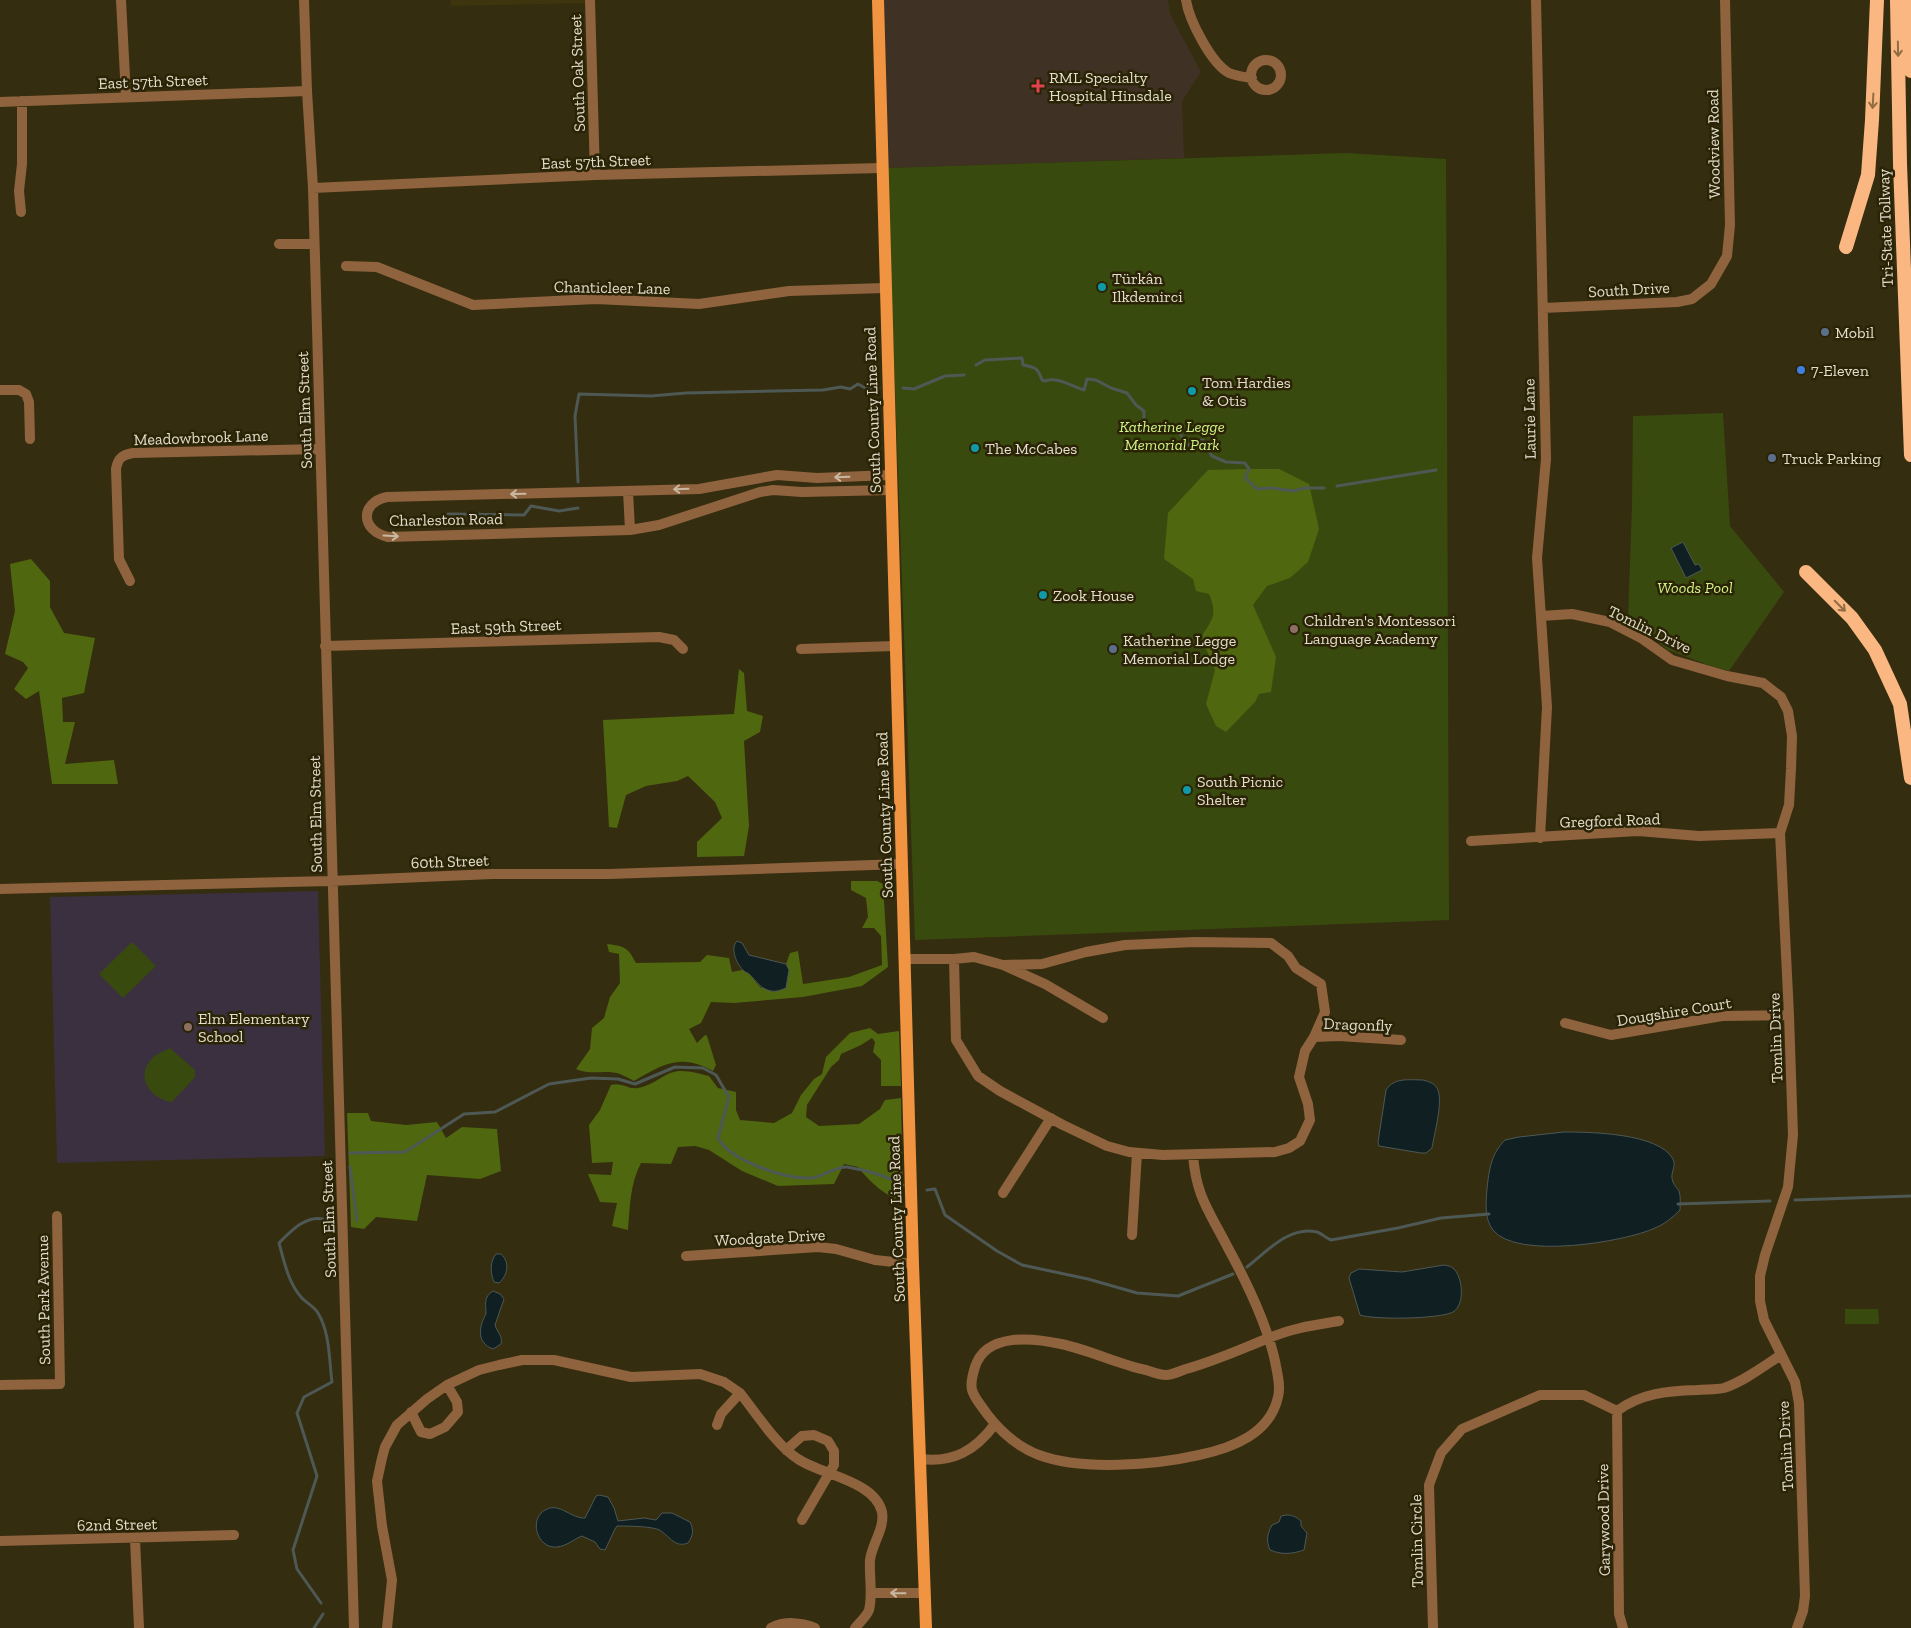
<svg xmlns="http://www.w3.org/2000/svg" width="1911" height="1628" font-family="'Zilla Slab',serif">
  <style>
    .built { fill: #3e340d }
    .education { fill: #3a3040 }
    .medical { fill: #3f3224 }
    .green { fill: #394a0f }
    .forest { fill: #4f670e }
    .water { fill: #0f1f22; stroke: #4e5855 }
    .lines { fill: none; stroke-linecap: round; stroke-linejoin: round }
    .stream { stroke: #4e5855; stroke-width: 3 }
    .minor { stroke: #8f633e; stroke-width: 10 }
    .major { stroke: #f19441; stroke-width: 12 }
    .highway { stroke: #fab782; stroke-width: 14 }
    .oneway { stroke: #926d44 }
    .oneway2 { stroke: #c9b8a1 }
    .health-dot { fill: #e0444e; stroke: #2b2305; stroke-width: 2 }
    .culture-dot { fill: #0f9aa8; stroke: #2b2305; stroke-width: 2 }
    .service-dot { fill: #5c6f8a; stroke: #2b2305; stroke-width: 2 }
    .shop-dot { fill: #3f7fe0; stroke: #2b2305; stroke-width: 2 }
    .education-dot { fill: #8d6e63; stroke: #2b2305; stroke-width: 2 }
    .labels { text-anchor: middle; stroke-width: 5; stroke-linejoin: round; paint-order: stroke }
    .street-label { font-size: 16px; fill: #e2ddcc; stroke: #2b2305 }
    .poi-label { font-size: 16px; fill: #e2ddcc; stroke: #2b2305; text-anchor: start }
    .park-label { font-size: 16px; font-style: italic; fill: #cff486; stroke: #2b2305 }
  </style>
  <rect width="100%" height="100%" fill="#352d0f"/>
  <path class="built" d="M 451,0 L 588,0 L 588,3 L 451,6 Z"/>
  <path class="education" d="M 318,891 L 325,1156 L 57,1163 L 50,897 Z"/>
  <path class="medical" d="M 883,0 L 1168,0 L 1170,14 L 1201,72 L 1182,101 L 1184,158 L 887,168 Z"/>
  <path class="green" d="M 1346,153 L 1446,159 L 1449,920 L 915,940 L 887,168 Z
    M 1723,413 L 1730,526 L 1784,592 L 1729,671 L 1711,666 L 1668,650 L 1628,620 L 1632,505 L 1633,416 Z
    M 132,942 L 156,966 L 123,998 L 99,974 Z
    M 170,1048 L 195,1070 L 195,1077 L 172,1102 C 153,1100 135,1079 150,1061 C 155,1054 163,1052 170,1048 Z
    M 1845,1309 L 1878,1309 L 1879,1324 L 1845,1324 Z"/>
  <path class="forest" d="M 1249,469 L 1279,469 L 1309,484 L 1319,529 L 1308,562 L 1290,578 L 1267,586 L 1253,605 L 1276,657 L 1271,692 L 1259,694 L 1255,702 L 1226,732 L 1216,726 L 1206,704 L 1215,670 L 1201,637 C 1212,620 1218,615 1209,594 L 1196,591 L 1193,579 L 1164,559 L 1168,513 L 1208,470 Z
    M 31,559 L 50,581 L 50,607 L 64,633 L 95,638 L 84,693 L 62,698 L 63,722 L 75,722 L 65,764 L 114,760 L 118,784 L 52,784 L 39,691 L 26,699 L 14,689 L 28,668 L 23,662 L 5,654 L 15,611 L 10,564 Z
    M 739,669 L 744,673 L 747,711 L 763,716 L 760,732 L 744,741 L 749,826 L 744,856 L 697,857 L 697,842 L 722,818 L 715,802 L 688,776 L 677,781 L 646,786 L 626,795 L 617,828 L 609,827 L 603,720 L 734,714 Z
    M 851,881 L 877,881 L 883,884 L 888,967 L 862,986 L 803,997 L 734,1003 L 711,1002 L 701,1023 L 689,1029 L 697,1043 L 705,1035 L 707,1036 L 716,1065 L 713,1071 C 681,1053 663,1064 634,1081 C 630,1079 625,1076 620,1074 C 605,1069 592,1076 576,1069 L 590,1049 L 592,1028 L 604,1018 L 610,997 L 620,983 L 619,954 L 609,952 L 607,944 C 624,946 628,947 636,963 L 700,962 L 707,955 L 729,958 L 732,972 L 742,970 L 749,974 L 761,988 L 789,970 L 786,964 L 790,953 L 798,951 L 803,984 L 849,977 L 882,965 L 881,936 L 874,928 L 862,928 L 868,917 L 866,898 L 851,890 Z
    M 870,1028 L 878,1034 L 899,1031 L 901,1086 L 881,1086 L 881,1060 L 873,1052 L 875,1042 L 872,1038 L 861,1045 L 841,1054 L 839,1060 L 831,1067 L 807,1105 L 806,1117 L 819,1126 L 859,1124 L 880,1109 L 885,1100 L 901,1098 L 903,1204 C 884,1193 872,1185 858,1167 L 844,1164 L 834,1184 L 778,1186 L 742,1171 L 709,1150 L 695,1146 L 678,1147 L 671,1164 L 641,1163 C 630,1184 630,1206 628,1230 L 612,1226 L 617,1203 L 600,1202 L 588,1174 L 611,1175 L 613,1162 L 592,1163 L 589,1125 L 600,1110 L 611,1085 C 623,1082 628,1090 638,1088 C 650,1086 659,1078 670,1073 C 682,1068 697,1073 709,1076 L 718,1088 L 736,1092 L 736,1110 L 740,1120 L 774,1123 L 792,1113 L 801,1095 L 814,1079 L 822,1074 L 826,1057 L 850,1033 Z
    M 347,1113 L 368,1113 L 371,1121 L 406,1125 L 437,1122 L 446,1138 L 462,1127 L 497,1129 L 501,1171 L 480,1179 L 427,1175 L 417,1221 L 376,1217 L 364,1229 L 351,1227 Z"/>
  <path class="water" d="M 1683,542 L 1695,565 L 1699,564 L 1702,570 L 1686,578 L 1671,548 Z
    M 737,941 L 742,943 L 749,955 L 786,964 L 789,970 L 786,988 C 781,990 776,992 771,991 C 760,989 757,981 749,974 C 747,972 744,972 743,970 C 736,963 730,948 737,941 Z
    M 1423,1080 C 1429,1082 1434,1083 1437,1088 C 1444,1100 1434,1134 1432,1148 L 1426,1153 L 1421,1153 L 1379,1146 L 1378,1142 L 1386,1090 C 1394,1077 1410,1080 1423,1080 Z
    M 1564,1132 C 1590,1132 1659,1133 1673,1159 C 1677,1167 1669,1173 1673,1182 C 1674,1185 1677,1188 1679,1191 C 1681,1196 1680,1205 1680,1210 C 1672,1218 1665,1224 1655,1228 C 1625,1242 1516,1260 1493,1230 C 1484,1219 1486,1201 1487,1189 C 1489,1170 1491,1154 1505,1140 L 1519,1137 Z
    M 496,1254 L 501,1254 C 510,1262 508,1275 499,1283 L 494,1282 C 490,1273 490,1261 496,1254 Z
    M 1444,1265 C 1448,1266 1451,1266 1454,1269 C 1463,1278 1465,1305 1453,1312 C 1440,1319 1375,1320 1360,1315 L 1349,1278 L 1351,1273 L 1359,1269 L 1402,1272 Z
    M 493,1291 L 500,1294 L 504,1299 L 495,1325 C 497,1332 503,1336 501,1344 L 493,1349 C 476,1343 479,1326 486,1314 C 486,1305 483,1297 493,1291 Z
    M 599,1495 L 608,1497 L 614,1508 L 618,1521 L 644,1518 L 656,1520 L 662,1513 L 672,1513 L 690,1522 C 694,1530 693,1536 688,1543 C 675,1548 670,1537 661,1531 C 655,1526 626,1526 617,1526 L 615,1529 L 605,1550 L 600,1549 L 595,1542 L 582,1536 C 574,1539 567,1546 557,1547 C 536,1549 528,1517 547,1509 C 560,1503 572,1519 585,1518 L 596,1496 Z
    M 1286,1515 C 1293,1515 1296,1517 1301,1521 L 1301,1526 L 1307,1533 L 1304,1550 C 1292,1554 1282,1555 1270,1550 C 1266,1540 1267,1535 1272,1525 L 1279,1522 L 1281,1516 Z"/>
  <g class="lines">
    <path class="stream" d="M 976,365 L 985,360 L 1022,358 L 1023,365 C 1035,367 1038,368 1042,380 L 1045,381 C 1057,376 1071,386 1084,390 L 1087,379 L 1096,380 L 1111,388 L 1127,393 L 1136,405 L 1144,411 L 1144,421 L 1152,428 L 1175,426 L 1187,445 L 1203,440 L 1212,456 L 1226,462 L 1245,463 L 1249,469 L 1245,478 L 1257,489 L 1272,488 L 1293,491 L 1305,488 L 1324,488
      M 903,388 L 914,389 L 945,376 L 964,375
      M 578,482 L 575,416 L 579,394 L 651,396 L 686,393 L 823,390 L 841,387 L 850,389 L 858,384 L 867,389 L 879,388
      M 1337,486 L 1436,470
      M 448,514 L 524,515 L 531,506 L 559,511 L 578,508
      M 350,1153 L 405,1152 L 464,1114 L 495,1112 L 549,1084 L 591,1078 L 618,1079 L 635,1084 L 675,1067 L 703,1068 L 716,1075 L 729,1097 L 718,1138 C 731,1161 784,1179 811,1178 C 823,1177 836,1166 847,1167 C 865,1170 887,1176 903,1185
      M 350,1167 L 357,1221
      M 927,1190 L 935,1189 L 945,1215 L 997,1251 L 1022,1265 L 1088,1279 L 1137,1293 L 1178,1296 L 1233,1274
      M 1795,1200 L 1910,1196
      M 1678,1204 L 1770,1201
      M 1247,1267 C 1266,1252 1290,1225 1317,1232 C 1321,1233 1326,1238 1331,1240 L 1398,1228 L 1441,1218 L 1489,1214
      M 321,1603 L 297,1569 L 293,1550 L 317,1476 L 297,1413 L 304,1397 L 332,1382 C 329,1359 330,1333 318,1313 C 314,1306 306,1303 301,1297 C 288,1282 284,1261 279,1243 C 291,1231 306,1215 323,1219
      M 314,1628 L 323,1614"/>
    <path class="minor" d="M 121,0 L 126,96
      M 304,0 L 307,91 L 313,188 C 326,668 340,1148 354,1628
      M 590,0 L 595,175
      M 1186,0 C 1189,20 1211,63 1229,73 C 1236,76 1244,77 1252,78
      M 1536,0 L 1546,459 L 1537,558 L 1547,707 L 1540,838
      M1251 75a15 15 0 1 1 30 0a15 15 0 1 1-30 0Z
      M 0,102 L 307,91
      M 313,188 L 595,175 L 881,168
      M 21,212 L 19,191 L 22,164 L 22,101
      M 279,244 L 314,244
      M 346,266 L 377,267 L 473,305 L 596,299 L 699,304 L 789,291 L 885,288
      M 1543,308 L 1677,302 L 1692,299 L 1711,284 L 1727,256 L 1730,225 L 1725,0
      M 0,390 L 19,390 L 26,394 L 29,402 L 30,439
      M 890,475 L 817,478 L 777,475 L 699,489 L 387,497 C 359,503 361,531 388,537 L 630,530 L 659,525 L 760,492 L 773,490 L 802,492 L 891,490
      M 628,491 L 630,530
      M 130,581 L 119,559 L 116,469 C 118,458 122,455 133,453 L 320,449
      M 1541,616 L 1572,614 L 1610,622 L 1641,638 L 1672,660 L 1727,676 L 1763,683 L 1781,697 L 1788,711 L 1792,736 L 1791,769 L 1789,805 L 1780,833 L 1789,1015 L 1793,1135 L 1788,1187 L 1765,1255 L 1760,1276 L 1760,1301 L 1764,1320 L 1795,1382 L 1799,1403 L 1805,1596 L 1803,1611 L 1797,1628
      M 325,646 L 659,637 L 674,640 L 683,649
      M 801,649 L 895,646
      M 1471,841 L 1638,831 L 1699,836 L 1780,833
      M 0,889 L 331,881 L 492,874 L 609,874 L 902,864
      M 905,959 L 954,959 L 956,1040 L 978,1076 L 1000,1091 L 1063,1125 L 1107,1146 L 1129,1152 L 1163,1155 L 1275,1152 L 1289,1148 L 1300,1141 L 1310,1120 L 1308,1104 L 1299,1077 L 1305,1051 L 1314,1037 L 1325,1012 L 1321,984 L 1296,968 L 1288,956 L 1271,943 L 1195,942 L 1125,945 L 1086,952 L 1042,964 L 1003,965
      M 954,959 L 974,957 L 1003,965 L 1045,984 L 1103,1018
      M 1565,1023 L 1611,1035 L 1722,1016 L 1789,1015
      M 1314,1037 L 1339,1036 L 1401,1040
      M 1193,1155 C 1196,1196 1209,1211 1227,1246 C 1245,1279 1267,1324 1275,1361 C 1277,1372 1281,1386 1278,1397 C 1270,1434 1232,1448 1199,1455 C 1155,1465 1082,1471 1039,1455 C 1018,1447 1000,1431 987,1414 C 973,1394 967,1392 975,1367 C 986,1332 1034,1338 1061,1344 C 1090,1350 1117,1364 1146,1370 C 1152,1372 1160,1375 1166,1375 C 1172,1375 1180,1371 1186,1369 C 1215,1361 1241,1349 1269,1338 C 1292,1328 1315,1325 1339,1321
      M 1003,1193 L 1051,1118
      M 1132,1235 L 1137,1153
      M 686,1256 L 818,1247 L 836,1249 L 875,1260 L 913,1264
      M 0,1385 L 60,1384 L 57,1216
      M 1617,1411 L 1619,1614 L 1623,1628
      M 411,1412 L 421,1432 L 430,1434 L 445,1427 L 458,1412 L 457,1402 L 447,1385
      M 717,1425 L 721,1414 L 740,1393
      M 786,1450 L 802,1436 L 814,1435 L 828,1441 L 834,1451 L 834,1465 L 802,1520
      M 920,1459 C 953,1463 975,1451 995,1424
      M 135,1539 L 139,1628
      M 0,1541 L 234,1535
      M 871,1593 L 925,1593
      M 387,1628 L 392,1580 L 382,1526 L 377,1481 L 382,1458 L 385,1447 L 397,1425 L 427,1399 L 447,1385 L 479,1370 L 499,1365 L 522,1360 L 554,1360 L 631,1377 L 700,1374 L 724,1382 L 740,1393 C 756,1413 777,1446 798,1459 C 822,1475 875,1481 882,1512 C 885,1528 872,1544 870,1560 C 869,1576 873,1595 869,1610 C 867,1616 859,1623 855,1628
      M 771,1628 C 784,1621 802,1622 815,1628
      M 1433,1628 L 1429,1485 L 1441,1453 L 1462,1429 L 1540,1395 L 1584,1395 L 1617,1411 C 1641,1393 1668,1391 1697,1390 C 1705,1389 1716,1390 1724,1388 C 1743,1382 1764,1366 1781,1355"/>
    <path class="major" d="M 878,0 L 913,1264 L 926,1628"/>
    <path class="highway" d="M 1897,0 L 1900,164 L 1911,455
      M 1910,0 L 1911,71
      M 1846,247 L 1868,175 L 1872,120 L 1877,0
      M 1806,572 L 1852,618 L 1875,650 L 1900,704 L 1911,778"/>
  </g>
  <defs><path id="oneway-shaft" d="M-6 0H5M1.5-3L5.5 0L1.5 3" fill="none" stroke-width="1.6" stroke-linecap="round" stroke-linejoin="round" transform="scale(1.25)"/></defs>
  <g class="oneway">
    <use href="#oneway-shaft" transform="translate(1898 49) rotate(89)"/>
    <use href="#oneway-shaft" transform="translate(1873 101) rotate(93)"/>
    <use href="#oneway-shaft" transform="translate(1840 606) rotate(45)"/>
  </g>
  <g class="oneway2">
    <use href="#oneway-shaft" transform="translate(842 477) rotate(178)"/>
    <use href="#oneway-shaft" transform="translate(681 489) rotate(178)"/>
    <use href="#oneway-shaft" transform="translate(518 494) rotate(179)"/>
    <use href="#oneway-shaft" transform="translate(391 536) rotate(3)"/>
    <use href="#oneway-shaft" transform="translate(898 1593) rotate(-179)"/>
  </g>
  <path class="health-dot" d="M1035.5 78.5h5v5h5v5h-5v5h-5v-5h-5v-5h5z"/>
  <g class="culture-dot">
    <circle cx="1102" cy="287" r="5"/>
    <circle cx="1192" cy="391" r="5"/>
    <circle cx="975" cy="448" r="5"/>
    <circle cx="1043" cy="595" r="5"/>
    <circle cx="1187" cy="790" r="5"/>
  </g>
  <g class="service-dot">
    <circle cx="1825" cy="332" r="5"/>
    <circle cx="1772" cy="458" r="5"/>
    <circle cx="1113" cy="649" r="5"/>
  </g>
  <circle class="shop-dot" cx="1801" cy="370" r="5"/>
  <g class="education-dot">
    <circle cx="1294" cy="629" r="5"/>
    <circle cx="188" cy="1027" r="5"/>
  </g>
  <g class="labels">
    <g class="street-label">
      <text transform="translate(577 73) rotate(-92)" y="6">South Oak Street</text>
      <text transform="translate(153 81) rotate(-2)" y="6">East 57th Street</text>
      <text transform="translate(1713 144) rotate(-91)" y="6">Woodview Road</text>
      <text transform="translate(596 161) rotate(-2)" y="6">East 57th Street</text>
      <text transform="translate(1885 228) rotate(-92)" y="6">Tri-State Tollway</text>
      <text transform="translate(612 287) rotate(1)" y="6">Chanticleer Lane</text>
      <text transform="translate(1629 289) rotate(-3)" y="6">South Drive</text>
      <text transform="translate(304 410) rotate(-92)" y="6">South Elm Street</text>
      <text transform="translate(872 410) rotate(-92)" y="6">South County Line Road</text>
      <text transform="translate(1529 419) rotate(-91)" y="6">Laurie Lane</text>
      <text transform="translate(201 437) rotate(-2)" y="6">Meadowbrook Lane</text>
      <text transform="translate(446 519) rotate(-1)" y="6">Charleston Road</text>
      <text transform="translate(506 626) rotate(-2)" y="6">East 59th Street</text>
      <text transform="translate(1650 629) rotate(26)" y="6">Tomlin Drive</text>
      <text transform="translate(315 814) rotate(-91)" y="6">South Elm Street</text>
      <text transform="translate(884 815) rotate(-92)" y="6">South County Line Road</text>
      <text transform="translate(1610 820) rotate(-2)" y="6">Gregford Road</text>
      <text transform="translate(450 861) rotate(-2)" y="6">60th Street</text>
      <text transform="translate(1674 1011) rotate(-9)" y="6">Dougshire Court</text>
      <text transform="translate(1358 1024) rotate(2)" y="6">Dragonfly</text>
      <text transform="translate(1775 1038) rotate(-92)" y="6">Tomlin Drive</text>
      <text transform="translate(328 1219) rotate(-92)" y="6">South Elm Street</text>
      <text transform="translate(896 1219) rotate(-92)" y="6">South County Line Road</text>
      <text transform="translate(770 1237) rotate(-3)" y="6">Woodgate Drive</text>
      <text transform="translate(43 1300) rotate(-91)" y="6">South Park Avenue</text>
      <text transform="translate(1785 1446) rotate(-93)" y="6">Tomlin Drive</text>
      <text transform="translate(1603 1520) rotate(-91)" y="6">Garywood Drive</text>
      <text transform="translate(117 1524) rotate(-1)" y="6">62nd Street</text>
      <text transform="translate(1416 1541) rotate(-91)" y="6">Tomlin Circle</text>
    </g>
    <g class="poi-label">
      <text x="1049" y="83">RML Specialty<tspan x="1049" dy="18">Hospital Hinsdale</tspan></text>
      <text x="1112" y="284">Türkân<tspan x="1112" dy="18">Ilkdemirci</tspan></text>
      <text x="1835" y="338">Mobil</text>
      <text x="1811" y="376">7-Eleven</text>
      <text x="1202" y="388">Tom Hardies<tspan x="1202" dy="18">&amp; Otis</tspan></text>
      <text x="985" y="454">The McCabes</text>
      <text x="1782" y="464">Truck Parking</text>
      <text x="1053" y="601">Zook House</text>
      <text x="1304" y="626">Children's Montessori<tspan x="1304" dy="18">Language Academy</tspan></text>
      <text x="1123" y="646">Katherine Legge<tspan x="1123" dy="18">Memorial Lodge</tspan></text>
      <text x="1197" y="787">South Picnic<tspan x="1197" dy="18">Shelter</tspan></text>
      <text x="198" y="1024">Elm Elementary<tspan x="198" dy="18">School</tspan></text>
    </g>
    <g class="park-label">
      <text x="1172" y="432">Katherine Legge<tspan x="1172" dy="18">Memorial Park</tspan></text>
      <text x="1695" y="593">Woods Pool</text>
    </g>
  </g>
</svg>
